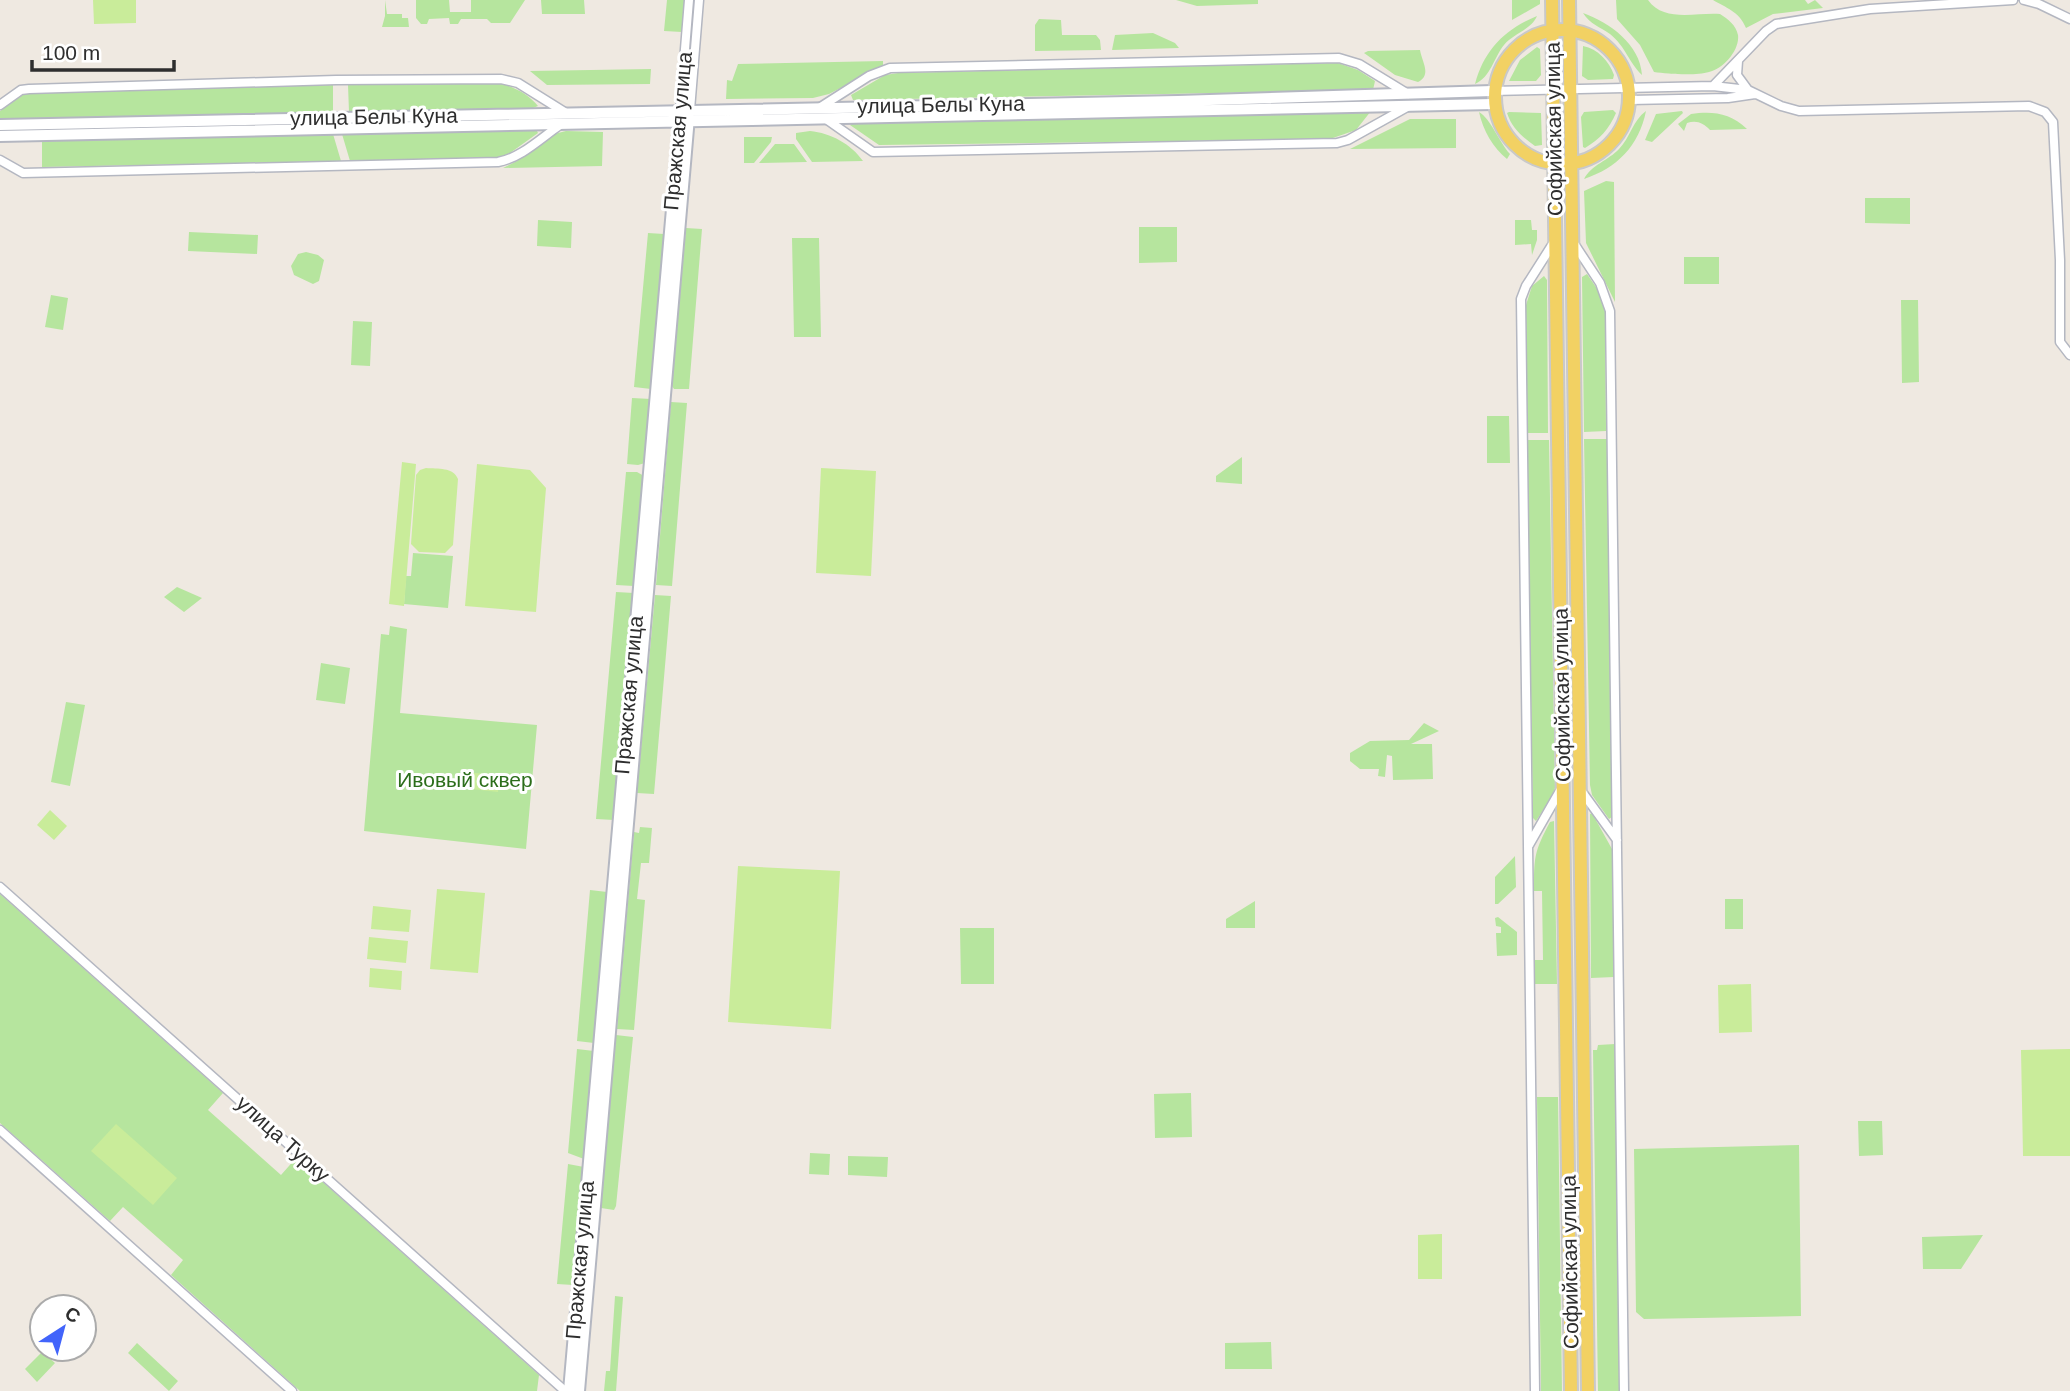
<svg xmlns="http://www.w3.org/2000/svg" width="2070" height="1391" font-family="Arial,sans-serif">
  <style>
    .green { fill: #b6e59e }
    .pitch { fill: #c9ec9a }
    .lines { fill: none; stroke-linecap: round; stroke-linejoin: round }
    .street-casing { stroke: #b4b7c1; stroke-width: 11 }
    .secondary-casing { stroke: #b4b7c1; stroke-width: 14 }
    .primary-casing { stroke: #c9c9c9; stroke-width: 16 }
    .street { stroke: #fff; stroke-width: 8 }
    .secondary { stroke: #fff; stroke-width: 10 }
    .primary { stroke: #f2d163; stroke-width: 12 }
    .labels { text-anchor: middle; stroke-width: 6; stroke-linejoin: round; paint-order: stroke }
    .street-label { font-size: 21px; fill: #2e2e2e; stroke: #fff }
    .park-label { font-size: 21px; fill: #2c6e1b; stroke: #fff }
  </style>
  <rect width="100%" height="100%" fill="#efe9e1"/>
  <path class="green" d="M 385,0 L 387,14 L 402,14 L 402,18 L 408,18 L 409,27 L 382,27 L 385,16 Z
    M 416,0 L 449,0 L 450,12 L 471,12 L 471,0 L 525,0 L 510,23 L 491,23 L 487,19 L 461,19 L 458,24 L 450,24 L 449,18 L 429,19 L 427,24 L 421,24 L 416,18 Z
    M 541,0 L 584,0 L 585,14 L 542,14 Z
    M 667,0 L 685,0 L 682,32 L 664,31 Z
    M 1176,0 L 1258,0 L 1258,4 L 1197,6 Z
    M 1512,0 L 1540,0 L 1540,4 L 1512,20 Z
    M 1616,0 L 1648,0 C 1664,23 1697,12 1720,14 C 1728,19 1736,25 1738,35 C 1740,50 1723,69 1709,72 C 1696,76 1668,74 1654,72 L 1640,45 L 1617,19 Z
    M 1713,0 L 1805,0 L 1808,4 L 1815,0 L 1823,8 L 1773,14 L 1746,28 C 1739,11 1726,8 1713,0 Z
    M 1583,13 C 1610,23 1640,44 1642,75 C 1629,63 1626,47 1610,34 C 1600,27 1590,24 1583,13 Z
    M 1537,16 C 1531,30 1514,33 1504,45 C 1494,57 1491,77 1475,84 C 1484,50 1505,29 1537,16 Z
    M 1039,19 L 1061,20 L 1062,35 L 1096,35 L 1100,40 L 1101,50 L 1035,51 L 1035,25 Z
    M 1153,33 L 1175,43 L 1179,48 L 1112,50 L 1115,35 Z
    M 1583,46 C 1598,49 1609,61 1614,75 L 1613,79 L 1588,80 L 1582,76 Z
    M 1537,47 L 1540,49 L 1541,75 L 1536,81 L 1509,81 L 1520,60 Z
    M 1420,50 C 1422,62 1432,75 1418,82 L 1395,75 L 1364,53 L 1368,51 Z
    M 883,61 L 883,66 L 829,94 L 813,98 L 726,99 L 727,80 L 732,81 L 738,64 Z
    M 1338,63 L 1358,70 L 1375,81 L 1373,90 L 853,100 L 851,95 L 885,75 L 898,73 Z
    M 651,69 L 650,84 L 547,85 L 530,71 Z
    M 493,82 C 509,84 528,93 538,106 L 533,108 L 349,112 L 348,85 Z
    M 333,85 L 333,113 L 0,120 L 0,111 L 24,94 L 33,92 Z
    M 1613,110 L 1616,113 C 1609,129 1600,139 1585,148 L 1583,147 L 1581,117 L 1584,112 Z
    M 1371,111 L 1356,130 L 1330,139 L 879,145 L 850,125 L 853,123 Z
    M 1646,111 C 1639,146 1617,168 1584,179 C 1591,165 1609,160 1619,149 C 1630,138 1633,120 1646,111 Z
    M 1682,111 L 1683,113 L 1652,142 L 1645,140 L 1656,114 Z
    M 1479,112 C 1491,119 1499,142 1510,154 L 1507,159 C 1493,148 1483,130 1479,112 Z
    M 1509,112 L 1541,113 L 1542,145 L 1535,146 C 1522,137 1512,128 1507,113 Z
    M 1691,114 C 1713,111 1730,113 1747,129 L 1710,130 C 1703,123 1697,120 1687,123 L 1684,131 L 1678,124 Z
    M 1410,119 L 1456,119 L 1456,148 L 1350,149 Z
    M 536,129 L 538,133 L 510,153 L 500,157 L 350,161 L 342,134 Z
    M 566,131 L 603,132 L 602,166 L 503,168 L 517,161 L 554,134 Z
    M 810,131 C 831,133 851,144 863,161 L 812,162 L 796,139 L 796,133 Z
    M 333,134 L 341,161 L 42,167 L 42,140 Z
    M 744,137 L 772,137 L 771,142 L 754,163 L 744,163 Z
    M 775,144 L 794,144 L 807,162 L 759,163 Z
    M 1606,181 L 1614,182 L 1615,302 L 1586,243 L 1584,191 Z
    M 1865,198 L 1910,198 L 1910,224 L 1865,223 Z
    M 538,220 L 572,222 L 571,248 L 537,246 Z
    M 1515,220 L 1531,220 L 1532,230 L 1537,230 L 1537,240 L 1532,255 L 1531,244 L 1515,245 Z
    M 1139,227 L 1177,227 L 1177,262 L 1139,263 Z
    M 686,228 L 702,229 L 689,389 L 674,389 L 672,386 Z
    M 189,232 L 258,235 L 257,254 L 188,251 Z
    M 648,233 L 664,234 L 651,389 L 634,387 Z
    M 792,238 L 819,238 L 821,337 L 794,337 Z
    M 306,252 L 318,255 L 324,260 L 319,281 L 313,284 L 294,275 L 291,266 L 298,254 Z
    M 1684,257 L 1719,257 L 1719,284 L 1684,284 Z
    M 1587,274 L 1600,293 L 1605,311 L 1606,431 L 1584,432 L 1582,277 Z
    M 1544,276 L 1547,280 L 1548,433 L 1527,433 L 1526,305 L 1532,286 Z
    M 51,295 L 68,298 L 63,330 L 45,327 Z
    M 1901,300 L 1918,300 L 1919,382 L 1902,383 Z
    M 353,321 L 372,322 L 370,366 L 351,365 Z
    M 632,398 L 651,399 L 645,463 L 638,465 L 627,464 Z
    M 671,402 L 687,403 L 672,586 L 656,585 Z
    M 1487,416 L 1509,416 L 1510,463 L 1487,463 Z
    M 1584,439 L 1607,439 L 1612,817 L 1609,819 L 1592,795 L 1590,785 Z
    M 1549,440 L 1555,788 L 1551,798 L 1536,821 L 1533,818 L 1527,440 Z
    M 1242,457 L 1242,484 L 1216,482 L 1216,476 Z
    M 626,472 L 637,472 L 644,476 L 634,586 L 616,585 Z
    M 413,553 L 453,556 L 448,608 L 404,604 L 406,576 L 411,576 Z
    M 177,587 L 202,598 L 184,612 L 164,597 Z
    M 616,592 L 634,593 L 614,820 L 596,819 Z
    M 655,595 L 671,596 L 654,794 L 637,793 Z
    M 390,626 L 407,629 L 400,713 L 537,725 L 526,849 L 364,831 L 381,634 L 389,635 Z
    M 321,663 L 350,668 L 345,704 L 316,700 Z
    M 66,702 L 85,705 L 70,786 L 51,782 Z
    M 1424,723 L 1439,731 L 1411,744 L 1432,744 L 1433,779 L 1393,780 L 1392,756 L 1387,755 L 1385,777 L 1378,776 L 1379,769 L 1360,769 L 1350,761 L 1350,753 L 1370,741 L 1409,740 Z
    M 1592,813 L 1612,849 L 1614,977 L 1591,978 L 1590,814 Z
    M 1554,821 L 1557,984 L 1535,984 L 1534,960 L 1543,960 L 1542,891 L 1534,891 C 1534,857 1534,852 1550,822 Z
    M 640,827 L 652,828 L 649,863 L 641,863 L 637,899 L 645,900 L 634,1030 L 617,1029 L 634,832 L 639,833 Z
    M 1515,856 L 1516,887 L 1498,904 L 1495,904 L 1495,877 Z
    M 590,890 L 607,892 L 594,1043 L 577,1041 Z
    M 0,894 L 223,1093 L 208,1110 L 281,1175 L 296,1158 L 539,1375 L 537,1391 L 300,1391 L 171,1275 L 183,1260 L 123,1207 L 110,1221 L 0,1123 Z
    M 1725,899 L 1743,899 L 1743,929 L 1725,929 Z
    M 1255,901 L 1255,928 L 1226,928 L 1226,919 Z
    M 1498,917 L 1517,932 L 1517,955 L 1497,956 L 1496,933 L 1501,933 L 1501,927 L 1496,926 L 1495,918 Z
    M 960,928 L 994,928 L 994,984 L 961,984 Z
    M 616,1035 L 633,1037 L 616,1206 L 614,1210 L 601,1208 L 601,1206 Z
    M 1615,1044 L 1620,1391 L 1598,1391 L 1593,1050 L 1597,1050 L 1598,1045 Z
    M 577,1049 L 594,1051 L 584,1159 L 568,1153 Z
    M 1191,1093 L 1192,1137 L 1155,1138 L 1154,1094 Z
    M 1537,1097 L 1558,1097 L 1562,1391 L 1541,1391 Z
    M 1858,1121 L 1882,1121 L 1883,1155 L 1859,1156 Z
    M 1799,1145 L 1801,1316 L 1644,1319 L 1636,1312 L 1634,1149 Z
    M 810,1153 L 830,1154 L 829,1175 L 809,1174 Z
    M 848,1156 L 888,1157 L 887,1177 L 848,1175 Z
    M 568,1164 L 584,1167 L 573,1285 L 557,1284 Z
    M 1983,1235 L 1961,1269 L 1923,1269 L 1922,1237 Z
    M 615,1296 L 623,1297 L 616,1391 L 604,1391 L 606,1371 L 610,1371 Z
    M 1271,1342 L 1272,1369 L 1225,1369 L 1225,1343 Z
    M 137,1343 L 178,1381 L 169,1391 L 128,1353 Z
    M 42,1352 L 55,1363 L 37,1382 L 25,1369 Z"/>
  <path class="pitch" d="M 93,0 L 136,0 L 136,23 L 94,24 Z
    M 402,462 L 416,464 L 404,606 L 389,604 Z
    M 477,464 L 530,470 L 546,488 L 536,612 L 465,606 Z
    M 426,468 C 438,469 453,467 458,479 L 453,545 L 445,553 L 419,552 L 411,544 L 416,475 L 420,470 Z
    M 821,468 L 876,471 L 871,576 L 816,573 Z
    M 464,772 L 499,775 L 498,792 L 463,788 Z
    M 50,810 L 67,826 L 54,840 L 37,825 Z
    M 738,866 L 840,871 L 831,1029 L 728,1022 Z
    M 437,889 L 485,893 L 478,973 L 430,969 Z
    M 373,906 L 411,910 L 409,932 L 371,929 Z
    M 369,937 L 408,941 L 406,963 L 367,959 Z
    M 370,968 L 402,971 L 401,990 L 369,987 Z
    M 1751,984 L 1752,1032 L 1719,1033 L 1718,985 Z
    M 2070,1049 L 2070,1156 L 2023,1156 L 2021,1050 Z
    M 116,1124 L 177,1178 L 153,1205 L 91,1151 Z
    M 1442,1234 L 1442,1279 L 1418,1279 L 1418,1235 Z"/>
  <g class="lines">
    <g class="street-casing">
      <path id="street" d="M 2024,0 L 2039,4 L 2070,19
        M 1738,61 L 1737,75 L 1748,90
        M 1713,86 L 1766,31 L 1776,24 L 1870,9 L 2013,0
        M 1492,91 L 1713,86 L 1748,90 L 1781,106 L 1799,111 L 2029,106 L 2045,112 L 2053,122 L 2060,260 L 2060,342 L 2070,355
        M 1630,100 L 1728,98 L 1755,94
        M 0,105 L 21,90 L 29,89 L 336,80 L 501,79 L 518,83 L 566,113
        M 819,108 L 869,76 L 890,68 L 1339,58 L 1359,64 L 1408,94
        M 680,110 L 689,0
        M 690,110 L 699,0
        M 826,119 L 873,152 L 1337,143 L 1348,140 L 1409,106
        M 0,160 L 23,173 L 498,162 C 521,158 541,138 560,125
        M 1573,242 L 1600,283 L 1610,311 L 1624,1391
        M 1580,789 L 1617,840
        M 1529,845 L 1561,789
        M 0,887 L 565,1391
        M 0,1130 L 292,1391
        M 1535,1391 L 1521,299 L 1526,286 L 1554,242"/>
    </g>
    <g class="secondary-casing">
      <path id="secondary" d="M 0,125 L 1178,101 L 1492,91
        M 0,136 L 1493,104
        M 569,1391 L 680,117
        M 579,1391 L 689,117"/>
    </g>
    <g class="primary-casing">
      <path id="primary" d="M 1552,0 L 1571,1391
        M 1569,0 L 1588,1391
        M1495 97a67 67 0 1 1 134 0a67 67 0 1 1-134 0Z"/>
    </g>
    <use href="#street" class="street"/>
    <use href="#secondary" class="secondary"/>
    <use href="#primary" class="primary"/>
  </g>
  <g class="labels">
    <g class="street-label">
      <text transform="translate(941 105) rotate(-1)" y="7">улица Белы Куна</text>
      <text transform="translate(374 117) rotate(-1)" y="7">улица Белы Куна</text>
      <text transform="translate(1554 129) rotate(-91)" y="7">Софийская улица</text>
      <text transform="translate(678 131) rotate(-85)" y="7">Пражская улица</text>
      <text transform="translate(629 695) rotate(-85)" y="7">Пражская улица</text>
      <text transform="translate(1562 695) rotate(-91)" y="7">Софийская улица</text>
      <text transform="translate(283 1139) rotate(42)" y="7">улица Турку</text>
      <text transform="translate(580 1260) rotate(-85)" y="7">Пражская улица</text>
      <text transform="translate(1570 1262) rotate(-91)" y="7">Софийская улица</text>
    </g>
    <g class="park-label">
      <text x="465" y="787">Ивовый сквер</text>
    </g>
  </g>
  <g transform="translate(63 1328) rotate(36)"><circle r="33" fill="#ffffff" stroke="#ababab" stroke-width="2"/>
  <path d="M0-5L12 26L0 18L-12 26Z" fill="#4264fb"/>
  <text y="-10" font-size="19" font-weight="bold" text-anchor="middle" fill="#2e2e2e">С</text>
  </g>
  <path d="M32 60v10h142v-10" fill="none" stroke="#2e2e2e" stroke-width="3.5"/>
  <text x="42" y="60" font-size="21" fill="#2e2e2e" stroke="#ffffff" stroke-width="5" paint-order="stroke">100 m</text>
</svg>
